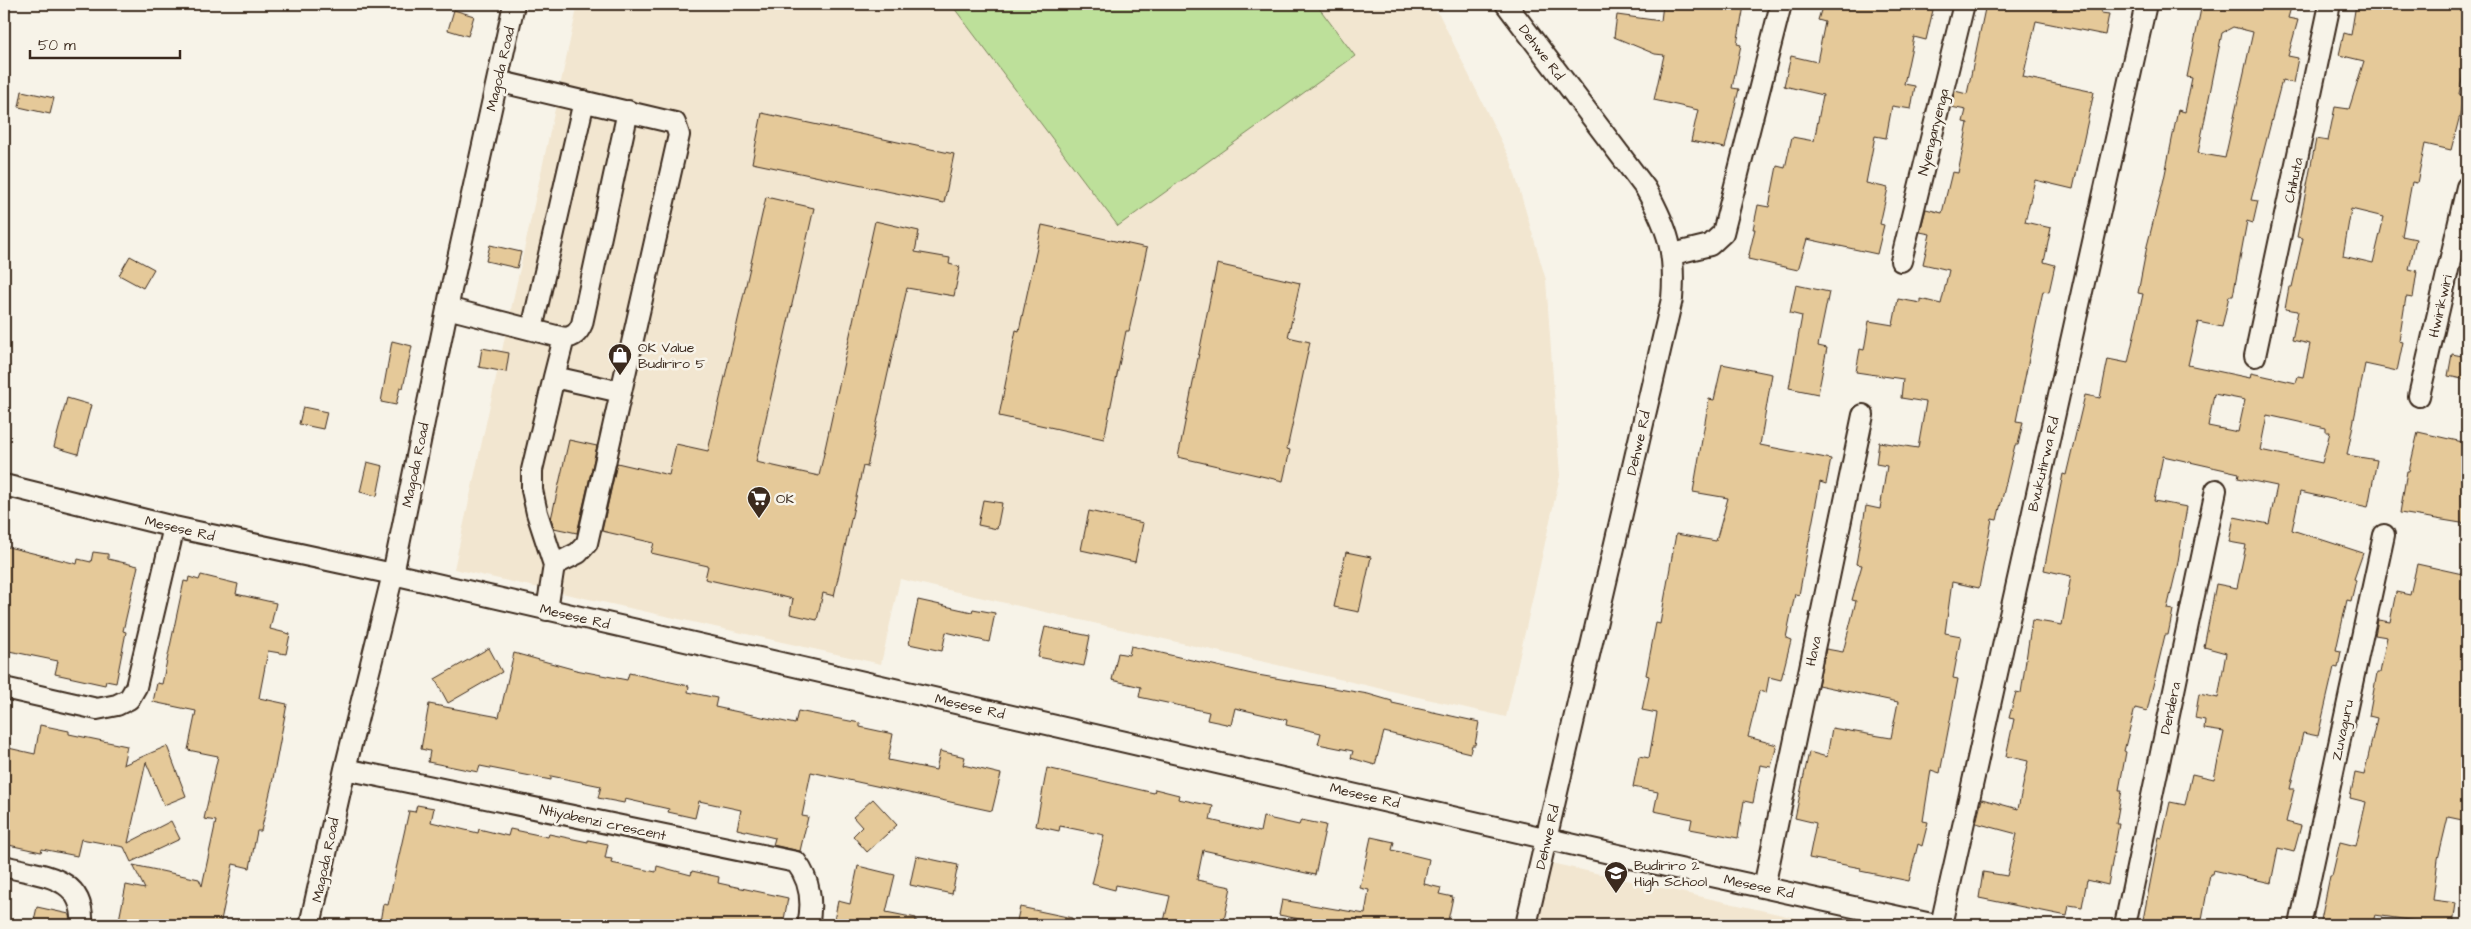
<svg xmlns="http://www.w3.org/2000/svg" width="2471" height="929" font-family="'Architects Daughter',sans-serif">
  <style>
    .built { fill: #f2e6d0 }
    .green { fill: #bde09a; stroke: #7c855c }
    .building { fill: #e5c999; stroke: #3b2a1e; fill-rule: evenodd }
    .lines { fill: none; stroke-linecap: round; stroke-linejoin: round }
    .minor-casing { stroke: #3b2a1e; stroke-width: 24 }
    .minor { stroke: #f7f3e8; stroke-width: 20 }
    .labels { text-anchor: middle; stroke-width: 5; stroke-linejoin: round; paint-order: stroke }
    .street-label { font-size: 14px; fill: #3b2a1e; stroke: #f7f3e8 }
    .poi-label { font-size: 14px; fill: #3b2a1e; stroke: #f7f3e8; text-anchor: start }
  </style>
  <rect width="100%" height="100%" fill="#f7f3e8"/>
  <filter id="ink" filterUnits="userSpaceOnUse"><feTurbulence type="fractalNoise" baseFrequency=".02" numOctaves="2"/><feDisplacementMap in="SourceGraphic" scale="10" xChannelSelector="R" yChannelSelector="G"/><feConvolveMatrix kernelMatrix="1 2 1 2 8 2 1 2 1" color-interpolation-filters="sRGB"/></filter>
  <g filter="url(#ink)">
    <path class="built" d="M 578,4 L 1429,4 L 1440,16 L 1511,161 L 1546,280 L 1560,476 L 1506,717 L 900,579 L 881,664 L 454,569 Z
      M 1551,863 L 1827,925 L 1537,925 Z"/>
    <path class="green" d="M 951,4 L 1316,4 L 1355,56 L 1118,226 Z"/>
    <path class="building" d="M 1663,4 L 1731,4 L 1744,6 L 1737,44 L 1741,45 L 1732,88 L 1739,89 L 1725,148 L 1691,141 L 1698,110 L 1654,100 L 1664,55 L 1655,54 L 1614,37 L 1617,15 L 1661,21 Z
      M 1823,4 L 1907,4 L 1933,10 L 1926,40 L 1914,37 L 1904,84 L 1915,86 L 1911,109 L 1892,106 L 1886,138 L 1875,136 L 1866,183 L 1888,188 L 1880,224 L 1884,225 L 1877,254 L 1807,239 L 1798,270 L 1748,259 L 1755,229 L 1753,229 L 1758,205 L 1769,207 L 1777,166 L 1785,168 L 1792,137 L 1814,141 L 1823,95 L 1784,86 L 1791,56 L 1817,62 L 1825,22 L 1818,20 Z
      M 1986,4 L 2102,4 L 2101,13 L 2109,14 L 2105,35 L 2036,21 L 2023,77 L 2094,92 L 2073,189 L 2035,180 L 2025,222 L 2051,228 L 2044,262 L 2055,265 L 2049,292 L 2043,291 L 2016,421 L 2023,422 L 2018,445 L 2015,445 L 1997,520 L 1992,519 L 1979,588 L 1952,582 L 1945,633 L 1961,636 L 1953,678 L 1958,679 L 1940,773 L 1931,770 L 1923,821 L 1928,822 L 1922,846 L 1918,844 L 1909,881 L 1860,871 L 1861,868 L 1809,858 L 1816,823 L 1795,818 L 1809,752 L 1827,757 L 1832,728 L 1891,738 L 1898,702 L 1818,685 L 1826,649 L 1843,652 L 1856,601 L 1852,600 L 1862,565 L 1856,564 L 1866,506 L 1880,509 L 1887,466 L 1876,464 L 1879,442 L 1918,448 L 1926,402 L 1901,398 L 1903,379 L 1856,372 L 1860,349 L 1864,350 L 1869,321 L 1893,325 L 1898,299 L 1921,303 L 1921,299 L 1941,304 L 1949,270 L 1923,264 L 1930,234 L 1920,232 L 1926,209 L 1942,213 L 1952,172 L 1958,173 L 1968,123 L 1963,122 L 1966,110 L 1951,107 L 1955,91 L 1967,94 Z
      M 2202,4 L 2292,4 L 2288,18 L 2298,20 L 2288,56 L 2298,58 L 2293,83 L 2282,80 L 2251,200 L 2258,201 L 2253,223 L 2247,221 L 2233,296 L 2229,296 L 2222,327 L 2198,322 L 2188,365 L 2250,378 L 2251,373 L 2296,383 L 2298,376 L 2303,377 L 2310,344 L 2292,340 L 2298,311 L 2285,309 L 2289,287 L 2292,287 L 2303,238 L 2297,237 L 2316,139 L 2328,141 L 2335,107 L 2349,109 L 2364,61 L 2339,55 L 2344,33 L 2351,35 L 2356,4 L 2403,4 L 2421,7 L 2422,4 L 2467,4 L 2467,56 L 2459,94 L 2463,95 L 2460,115 L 2451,150 L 2425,144 L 2417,183 L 2412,182 L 2402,236 L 2416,239 L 2409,269 L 2417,271 L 2413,298 L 2406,297 L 2399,341 L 2403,342 L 2397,371 L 2365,364 L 2347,455 L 2377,460 L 2368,507 L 2300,492 L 2292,530 L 2363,553 L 2354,579 L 2356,580 L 2351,601 L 2347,600 L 2336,650 L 2341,651 L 2338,668 L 2334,667 L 2318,736 L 2303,733 L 2290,789 L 2294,789 L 2286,822 L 2301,826 L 2294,852 L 2278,848 L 2271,883 L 2213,870 L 2212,874 L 2210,874 L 2201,925 L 2142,925 L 2159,837 L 2162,838 L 2170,802 L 2185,805 L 2192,774 L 2214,779 L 2224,732 L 2204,729 L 2205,720 L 2195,718 L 2199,694 L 2218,698 L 2226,653 L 2204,647 L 2216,584 L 2237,588 L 2246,545 L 2229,542 L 2234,517 L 2269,524 L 2277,486 L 2238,478 L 2239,473 L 2163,456 L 2154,501 L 2187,507 L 2177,567 L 2167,609 L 2173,610 L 2168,635 L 2165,635 L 2147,711 L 2135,708 L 2124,751 L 2126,752 L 2119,790 L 2122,790 L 2116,824 L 2119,824 L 2108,885 L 2087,880 L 2082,907 L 2069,905 L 2067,916 L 1979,898 L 1983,872 L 2007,876 L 2017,834 L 1976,823 L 1982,799 L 2018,809 L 2028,761 L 2006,756 L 2014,719 L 2009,718 L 2016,692 L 2021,693 L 2032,620 L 2062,625 L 2071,576 L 2044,570 L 2063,474 L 2066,475 L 2085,395 L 2100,398 L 2108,359 L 2128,363 L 2143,294 L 2138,293 L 2147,246 L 2164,179 L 2178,110 L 2185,112 L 2192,78 L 2187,77 ZM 2233,27 L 2253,32 L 2225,158 L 2198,153 L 2222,33 ZM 2351,209 L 2384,217 L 2373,263 L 2343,256 ZM 2214,394 L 2245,400 L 2238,432 L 2208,426 ZM 2267,415 L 2326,428 L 2326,432 L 2330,432 L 2322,463 L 2260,450 Z
      M 454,10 L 474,16 L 468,36 L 448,30 Z
      M 22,91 L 54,98 L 50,114 L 19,107 Z
      M 762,113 L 954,154 L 944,203 L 752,163 Z
      M 766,197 L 814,208 L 756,462 L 819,476 L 875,221 L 919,231 L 915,252 L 950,258 L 949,264 L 960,267 L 954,296 L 907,288 L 867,467 L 863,466 L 834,596 L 823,593 L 817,620 L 790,614 L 793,599 L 705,579 L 708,566 L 651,553 L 654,543 L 602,531 L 617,463 L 669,475 L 676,444 L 708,451 Z
      M 1042,225 L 1147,248 L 1129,331 L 1126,331 L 1104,439 L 999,416 L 1016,330 L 1019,331 Z
      M 490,245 L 521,252 L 517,268 L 486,261 Z
      M 130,256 L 154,269 L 143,288 L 119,275 Z
      M 1217,264 L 1300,283 L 1288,337 L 1310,342 L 1287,449 L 1290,450 L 1283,481 L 1178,457 Z
      M 1796,285 L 1829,292 L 1818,346 L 1827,348 L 1818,394 L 1789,388 L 1802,316 L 1790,313 Z
      M 392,341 L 412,346 L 403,388 L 400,387 L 396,405 L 381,402 Z
      M 482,348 L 509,353 L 506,372 L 479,367 Z
      M 2452,354 L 2467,357 L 2467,380 L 2448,376 Z
      M 1722,364 L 1772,374 L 1760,445 L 1831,459 L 1826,484 L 1820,482 L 1799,595 L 1795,594 L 1786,638 L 1791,640 L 1781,680 L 1769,677 L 1766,693 L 1759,691 L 1748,737 L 1777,745 L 1771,767 L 1760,765 L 1753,803 L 1744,801 L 1738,838 L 1690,829 L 1692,819 L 1654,811 L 1658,792 L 1633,787 L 1639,756 L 1649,758 L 1657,713 L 1642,710 L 1649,676 L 1646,675 L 1656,623 L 1660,624 L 1676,534 L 1716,541 L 1728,498 L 1693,492 L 1709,399 L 1714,400 Z
      M 67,398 L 91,405 L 78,454 L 54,447 Z
      M 303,407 L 327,412 L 323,429 L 299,424 Z
      M 2418,432 L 2467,443 L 2467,524 L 2400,513 L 2407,471 L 2409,471 Z
      M 569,440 L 597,446 L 577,533 L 554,528 L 551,519 Z
      M 367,462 L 383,466 L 377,496 L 360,492 Z
      M 983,500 L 1002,503 L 997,529 L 978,525 Z
      M 1089,511 L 1143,523 L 1135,562 L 1081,550 Z
      M 4,546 L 77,564 L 78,559 L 91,562 L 93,552 L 108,554 L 108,559 L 138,566 L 123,631 L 126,632 L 116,683 L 106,681 L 105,685 L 55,674 L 58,661 L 4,650 Z
      M 1346,552 L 1371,557 L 1359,612 L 1334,607 Z
      M 2417,564 L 2467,575 L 2467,821 L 2448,817 L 2438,859 L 2433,900 L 2456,903 L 2453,925 L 2430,925 L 2430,923 L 2375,915 L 2372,925 L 2320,925 L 2330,876 L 2332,876 L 2340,842 L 2356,846 L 2366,802 L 2350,798 L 2355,773 L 2364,775 L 2377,718 L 2369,716 L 2377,673 L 2380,673 L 2387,637 L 2375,635 L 2378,620 L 2390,622 L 2396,592 L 2410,595 Z
      M 201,575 L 238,584 L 236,594 L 276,603 L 270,629 L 290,634 L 286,654 L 268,651 L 259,698 L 287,704 L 272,784 L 261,831 L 257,831 L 250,868 L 233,864 L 220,925 L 118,925 L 126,885 L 145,889 L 133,865 L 199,879 L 202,886 L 216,821 L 204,819 L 218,756 L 188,750 L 196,711 L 153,702 L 157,683 L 162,684 L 184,581 L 188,582 L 189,577 L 199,580 Z
      M 918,600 L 972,612 L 973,609 L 995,613 L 989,642 L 946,632 L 942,651 L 909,644 Z
      M 1045,627 L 1090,636 L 1084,666 L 1038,657 Z
      M 1131,646 L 1252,674 L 1368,694 L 1392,701 L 1392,703 L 1479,722 L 1475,745 L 1472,745 L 1470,753 L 1384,732 L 1375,765 L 1351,758 L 1353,751 L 1318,744 L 1321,733 L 1286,725 L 1287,720 L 1235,708 L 1231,725 L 1207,720 L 1209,712 L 1139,697 L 1141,687 L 1112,680 L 1118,653 L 1129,655 Z
      M 489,648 L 502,672 L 448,703 L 435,679 Z
      M 514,653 L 576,670 L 627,680 L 629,673 L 689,686 L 688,692 L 717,698 L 715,707 L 795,724 L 798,711 L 860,723 L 860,727 L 893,734 L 888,760 L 936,770 L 940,751 L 965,757 L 963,765 L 1001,774 L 992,811 L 811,772 L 802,816 L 808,817 L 800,851 L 773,845 L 775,838 L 737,829 L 741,810 L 699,801 L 695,818 L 668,812 L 669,809 L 625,799 L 624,803 L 598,798 L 601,786 L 551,776 L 551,780 L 480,766 L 478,772 L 428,762 L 430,751 L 421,749 L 429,704 L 499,717 Z
      M 40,725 L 69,731 L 69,734 L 127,746 L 123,765 L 167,746 L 186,796 L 164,805 L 146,762 L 128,843 L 171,821 L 180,839 L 131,862 L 124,847 L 81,839 L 77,856 L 42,849 L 41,852 L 4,844 L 4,747 L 35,754 Z
      M 1047,768 L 1154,793 L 1155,789 L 1179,795 L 1178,799 L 1213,806 L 1210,820 L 1260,832 L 1263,817 L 1299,825 L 1301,820 L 1326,825 L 1315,875 L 1203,850 L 1197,880 L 1231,887 L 1223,925 L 1163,925 L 1170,896 L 1116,885 L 1115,890 L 1092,884 L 1104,835 L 1060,826 L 1059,831 L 1036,826 Z
      M 873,799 L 897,825 L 867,852 L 853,836 L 862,827 L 853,817 Z
      M 417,805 L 434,808 L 431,822 L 478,833 L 479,829 L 508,836 L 510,829 L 548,837 L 549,834 L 588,842 L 588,840 L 608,844 L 605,858 L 612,859 L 611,863 L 656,872 L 657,866 L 691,875 L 692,871 L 719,877 L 718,883 L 788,898 L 783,925 L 395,925 L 380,922 L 383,904 L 388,905 L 409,811 L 415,812 Z
      M 1371,837 L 1394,842 L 1392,850 L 1429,859 L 1424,884 L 1441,888 L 1439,894 L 1453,897 L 1447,925 L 1314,925 L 1315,922 L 1279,915 L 1282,900 L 1365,914 L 1369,890 L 1360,888 Z
      M 916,856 L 958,865 L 952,894 L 910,885 Z
      M 858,866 L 895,875 L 886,912 L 916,918 L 916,925 L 833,925 L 838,901 L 850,904 Z
      M 37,907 L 69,914 L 70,925 L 33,925 Z
      M 1020,907 L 1072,918 L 1071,925 L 1016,925 Z"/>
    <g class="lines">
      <g class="minor-casing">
        <path id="minor" d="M 1506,4 L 1646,189 C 1668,229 1676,252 1672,299 L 1526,925
          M 497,81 L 675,123 L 679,135 L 621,392 L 554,377 L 564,338
          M 1673,254 L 1710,245 L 1723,233 L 1781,4
          M 1901,261 L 1964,4
          M 447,308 L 564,338 C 574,337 578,333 582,324 L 628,111
          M 532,329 L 584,101
          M 2255,356 L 2330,4
          M 2419,396 L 2467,187
          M 4,485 L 174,527 L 393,574 L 1666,866 L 1936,925
          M 554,565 L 578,553 L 587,543 L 621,392
          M 547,610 L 554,565 L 537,513 L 532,490 L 532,470 L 554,377
          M 4,688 L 97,709 L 117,705 L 129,699 L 136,687 L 174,527
          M 345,769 L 796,862 C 810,880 813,903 808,925
          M 4,866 C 41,876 85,875 82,925
          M 1764,887 L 1863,415
          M 310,925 L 345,769 L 393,574 L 451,290 L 514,4
          M 1941,925 L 2146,4
          M 2125,925 L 2216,490
          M 2300,925 L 2384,535"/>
      </g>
      <use href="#minor" class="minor"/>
    </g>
  </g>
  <defs>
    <g id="shop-pin" transform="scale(1.25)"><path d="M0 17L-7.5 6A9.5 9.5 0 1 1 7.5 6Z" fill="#3b2a1e" stroke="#f7f3e8"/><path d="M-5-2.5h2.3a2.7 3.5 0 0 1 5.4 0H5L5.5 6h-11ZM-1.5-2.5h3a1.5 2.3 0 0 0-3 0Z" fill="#fff"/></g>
    <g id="supermarket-pin" transform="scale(1.25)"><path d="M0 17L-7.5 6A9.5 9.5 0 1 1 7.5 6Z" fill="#3b2a1e" stroke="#f7f3e8"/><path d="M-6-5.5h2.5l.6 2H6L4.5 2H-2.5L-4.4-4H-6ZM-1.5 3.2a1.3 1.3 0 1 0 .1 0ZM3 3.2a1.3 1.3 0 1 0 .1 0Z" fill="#fff"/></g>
    <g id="school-pin" transform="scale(1.25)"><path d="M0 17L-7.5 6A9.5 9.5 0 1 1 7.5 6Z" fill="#3b2a1e" stroke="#f7f3e8"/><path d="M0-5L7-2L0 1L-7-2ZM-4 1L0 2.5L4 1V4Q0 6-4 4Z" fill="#fff"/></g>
  </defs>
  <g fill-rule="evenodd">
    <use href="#shop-pin" x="620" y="355"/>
    <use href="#supermarket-pin" x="759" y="498"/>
    <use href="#school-pin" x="1616" y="873"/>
  </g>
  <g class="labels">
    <g class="street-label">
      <text transform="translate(1542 52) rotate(53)" y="5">Dehwe Rd</text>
      <text transform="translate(500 69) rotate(-77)" y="5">Magoda Road</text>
      <text transform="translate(1933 132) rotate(-76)" y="5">Nyenganyenga</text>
      <text transform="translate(2293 180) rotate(-78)" y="5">Chihuta</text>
      <text transform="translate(2440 306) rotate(-77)" y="5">Hwirikwiri</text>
      <text transform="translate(1638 443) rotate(-77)" y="5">Dehwe Rd</text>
      <text transform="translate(2043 464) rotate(-77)" y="5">Bvukutirwa Rd</text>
      <text transform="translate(415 465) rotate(-78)" y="5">Magoda Road</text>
      <text transform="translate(180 528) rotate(13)" y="5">Mesese Rd</text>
      <text transform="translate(575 616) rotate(13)" y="5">Mesese Rd</text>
      <text transform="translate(1813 651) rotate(-78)" y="5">Hava</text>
      <text transform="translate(970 706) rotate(13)" y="5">Mesese Rd</text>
      <text transform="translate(2170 708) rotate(-78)" y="5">Dendera</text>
      <text transform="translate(2342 730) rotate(-78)" y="5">Zuvaguru</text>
      <text transform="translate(1365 795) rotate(13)" y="5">Mesese Rd</text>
      <text transform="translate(603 822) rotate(12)" y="5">Ntiyabenzi crescent</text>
      <text transform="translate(1547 837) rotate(-77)" y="5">Dehwe Rd</text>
      <text transform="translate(325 860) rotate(-78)" y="5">Magoda Road</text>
      <text transform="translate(1759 886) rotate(12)" y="5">Mesese Rd</text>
    </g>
    <g class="poi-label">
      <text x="638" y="352">OK Value<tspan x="638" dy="16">Budiriro 5</tspan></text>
      <text x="776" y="503">OK</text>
      <text x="1634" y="870">Budiriro 2<tspan x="1634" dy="16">High School</tspan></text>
    </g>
  </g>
  <rect width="2471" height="929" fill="none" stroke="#f7f3e8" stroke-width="20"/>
  <rect x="10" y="10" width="2451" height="909" fill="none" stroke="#3b2a1e" stroke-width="2" filter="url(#ink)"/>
  <path d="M30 50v8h150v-8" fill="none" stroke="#3b2a1e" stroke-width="2.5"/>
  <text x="38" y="50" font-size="15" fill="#3b2a1e" stroke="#f7f3e8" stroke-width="4" paint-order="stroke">50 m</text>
</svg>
